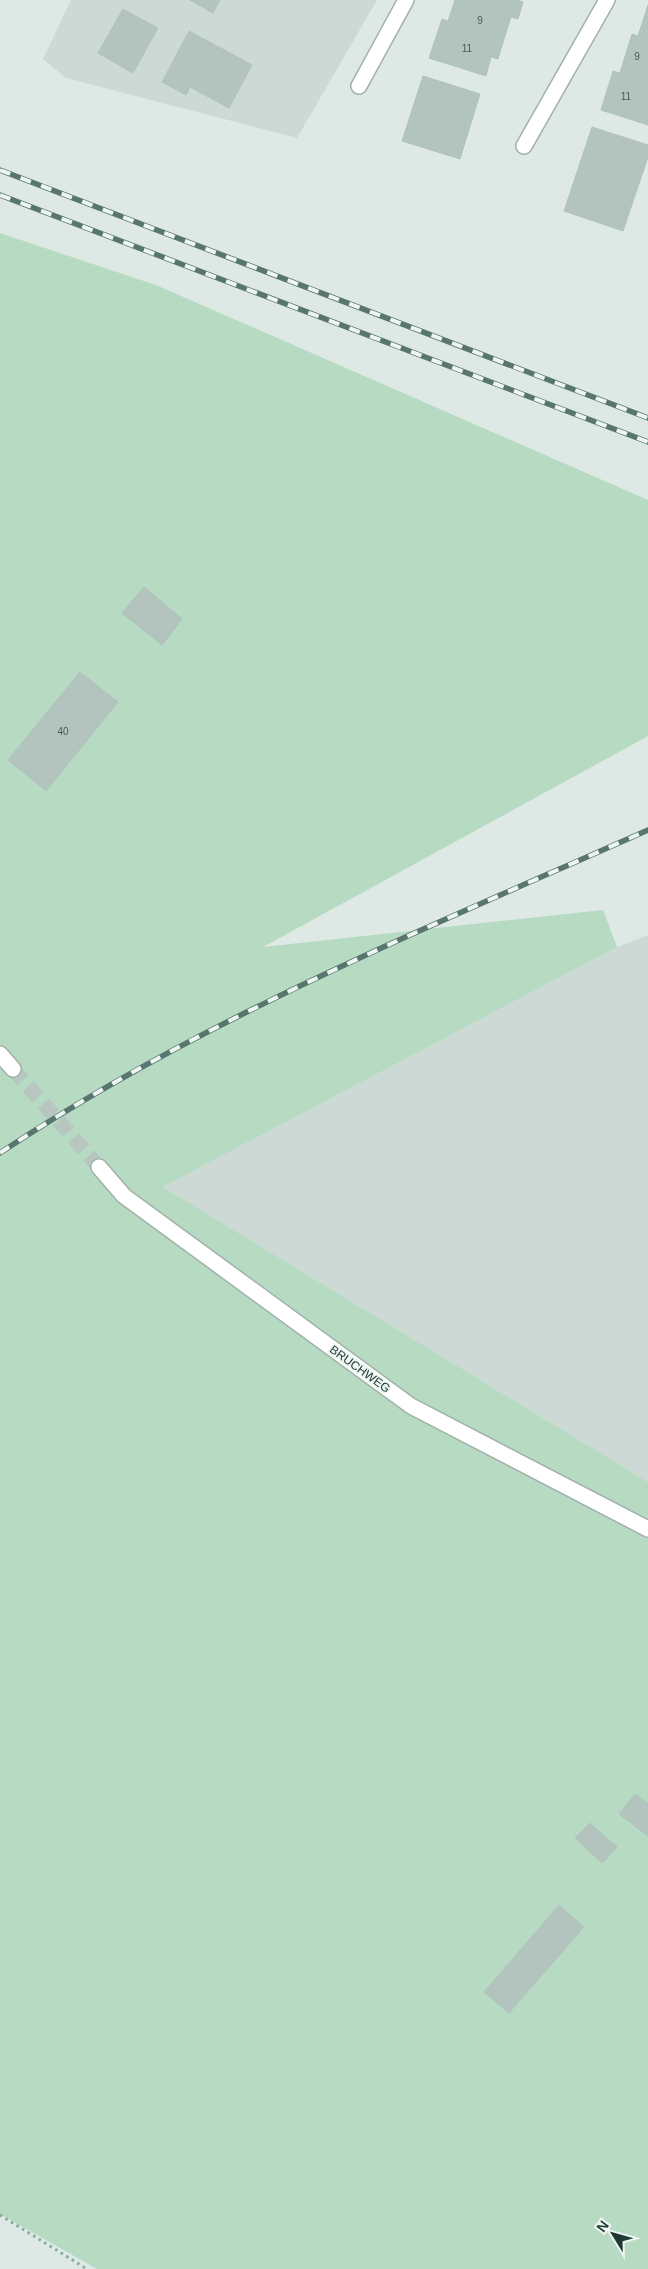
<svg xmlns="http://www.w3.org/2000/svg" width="648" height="2269" font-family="Helvetica,sans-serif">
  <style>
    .built { fill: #ccd9d4 }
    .green { fill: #b6dbc2 }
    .building { fill: #b3c4be; stroke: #b0c3bc }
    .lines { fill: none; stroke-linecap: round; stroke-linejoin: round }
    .street-tunnel { stroke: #b8c6c1; stroke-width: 15; stroke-dasharray: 15 8; stroke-linecap: butt }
    .street-casing { stroke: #a1b1ac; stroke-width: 18 }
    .path { stroke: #7eada1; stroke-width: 3; stroke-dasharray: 2.5 4; stroke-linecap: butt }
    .street { stroke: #fff; stroke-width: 15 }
    .rail-casing { stroke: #59756f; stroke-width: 5.5 }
    .rail { stroke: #eef6f2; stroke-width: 4; stroke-dasharray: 11; stroke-linecap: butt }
    .labels { text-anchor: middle; stroke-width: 4; stroke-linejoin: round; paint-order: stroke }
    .number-label { font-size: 10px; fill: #445c56 }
    .street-label { font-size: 12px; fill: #1f3933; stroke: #eef6f2 }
  </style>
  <rect width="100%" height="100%" fill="#dee9e5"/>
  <path class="built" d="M 71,0 L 377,0 L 297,138 L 66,78 L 43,59 Z
    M 648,935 L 648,1482 L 163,1187 L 617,947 Z"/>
  <path class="green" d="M 0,233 L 156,285 L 648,500 L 648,736 L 263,947 L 603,910 L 617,947 L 163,1187 L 648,1482 L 648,2269 L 97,2269 L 0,2214 Z"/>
  <path class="building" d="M 190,0 L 220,0 L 213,13 Z
    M 455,0 L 518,0 L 523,2 L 518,19 L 511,17 L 504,39 L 448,21 Z
    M 648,5 L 648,39 L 638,36 Z
    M 123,9 L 158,28 L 133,73 L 98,53 Z
    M 442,19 L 504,39 L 498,59 L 491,57 L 486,76 L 429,58 Z
    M 189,31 L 252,65 L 229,108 L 190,87 L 186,95 L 162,82 Z
    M 632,34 L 648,39 L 648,82 L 620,73 Z
    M 613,71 L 648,82 L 648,125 L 601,110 Z
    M 423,76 L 480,94 L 460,159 L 402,141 Z
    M 592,127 L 648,145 L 648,157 L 623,231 L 564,211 Z
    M 144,587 L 182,619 L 162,645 L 122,613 Z
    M 80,672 L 118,702 L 46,791 L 8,760 Z
    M 635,1794 L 648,1803 L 648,1836 L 619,1814 Z
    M 590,1823 L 617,1847 L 602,1863 L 575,1838 Z
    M 559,1905 L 584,1927 L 509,2013 L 484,1992 Z"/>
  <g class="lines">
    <path class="street-tunnel" d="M 13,1069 L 99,1167"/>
    <g class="street-casing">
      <path id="street" d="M 359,86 L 406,0
        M 524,146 L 607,0
        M 0,1054 L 13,1069
        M 99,1167 L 124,1196 L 411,1406 L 648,1529"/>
    </g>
    <path class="path" d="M 0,2215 L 87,2269"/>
    <use href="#street" class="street"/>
    <g class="rail-casing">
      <path id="rail" d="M 0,170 L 648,418
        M 0,195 L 648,442
        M 0,1153 C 201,1019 428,928 648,830"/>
    </g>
    <use href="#rail" class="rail"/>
  </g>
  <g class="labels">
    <g class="number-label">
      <text x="480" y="24">9</text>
      <text x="467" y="52">11</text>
      <text x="637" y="60">9</text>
      <text x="626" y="100">11</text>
      <text x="63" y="735">40</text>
    </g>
    <g class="street-label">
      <text transform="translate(360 1369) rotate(36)" y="4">BRUCHWEG</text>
    </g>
  </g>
  <g transform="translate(613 2234) rotate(307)" stroke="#eef6f2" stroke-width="4" paint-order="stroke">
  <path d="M0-4L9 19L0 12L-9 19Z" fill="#1f3933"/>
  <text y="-8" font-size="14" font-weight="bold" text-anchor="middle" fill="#1f3933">N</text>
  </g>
</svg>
